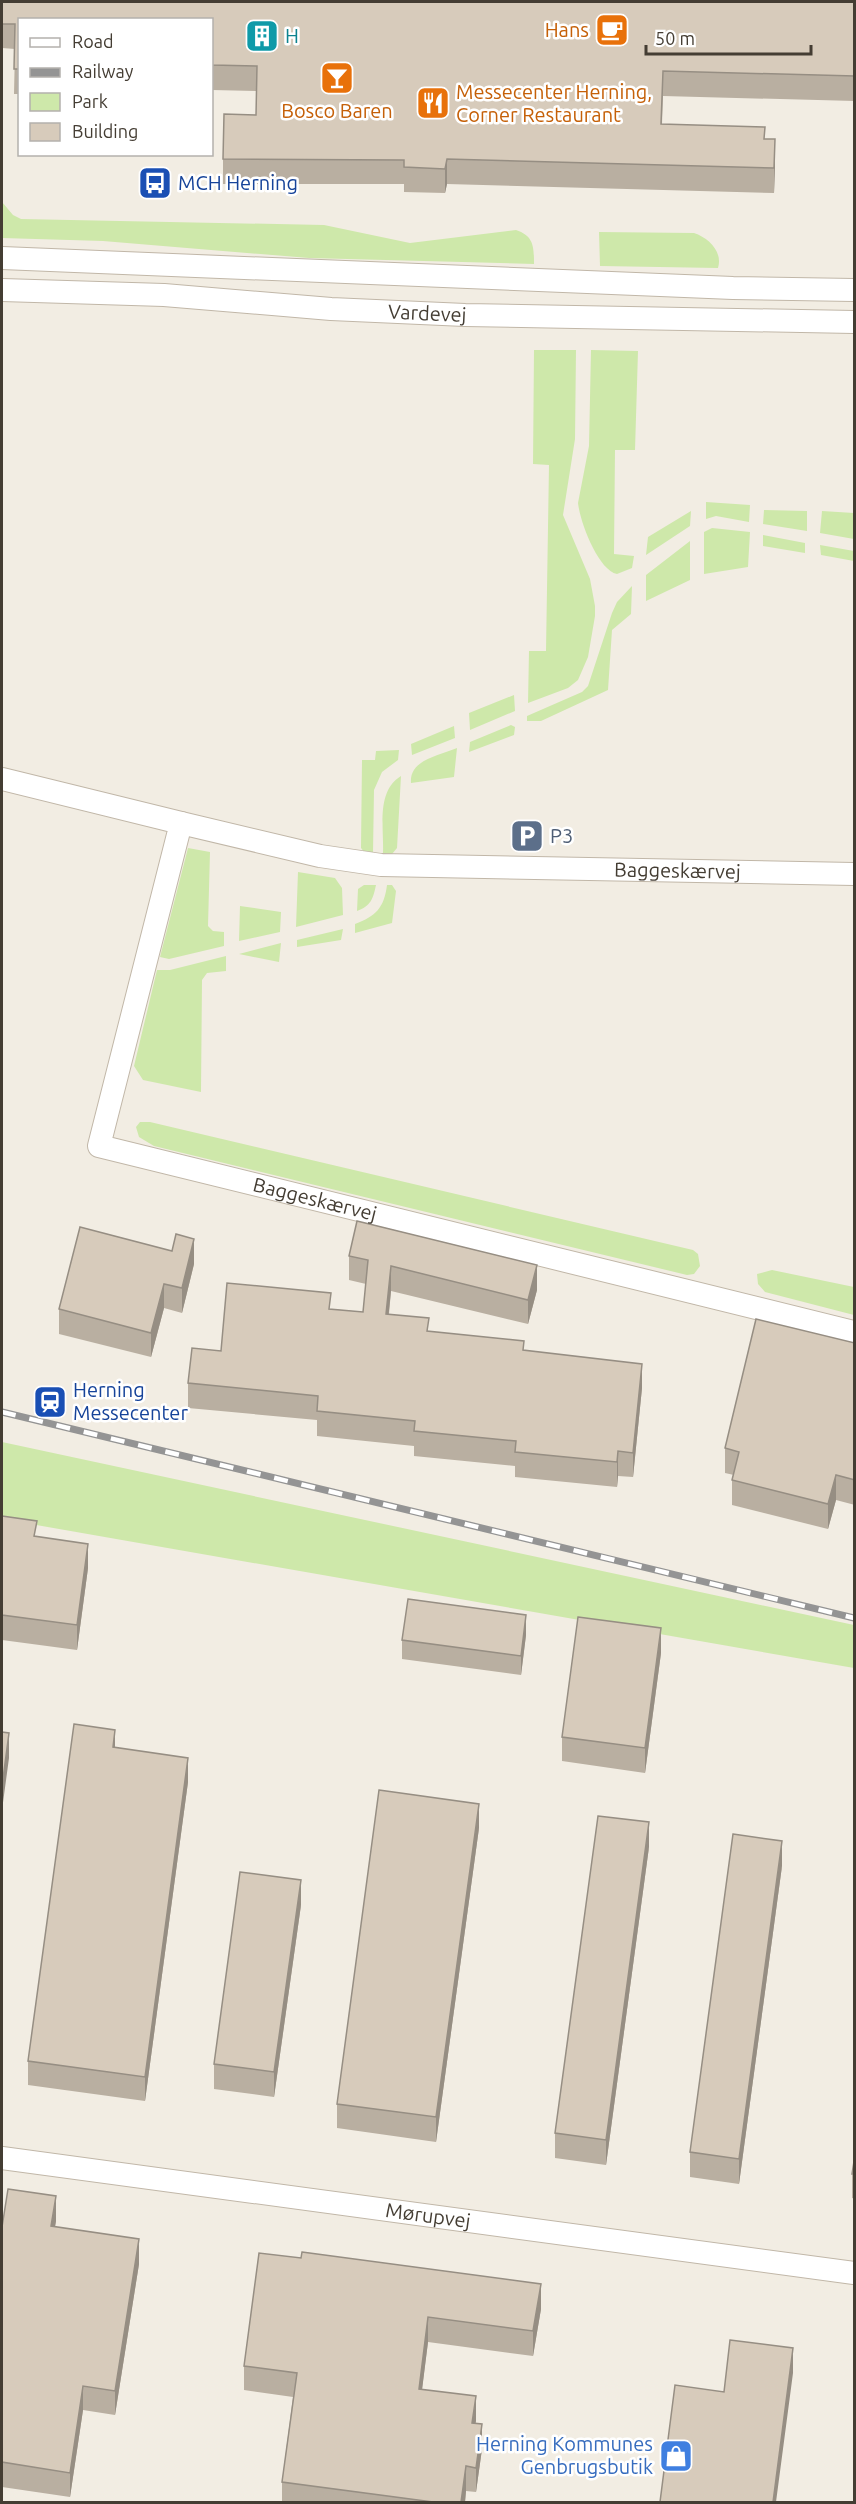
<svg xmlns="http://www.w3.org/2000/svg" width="856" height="2504" font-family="Ubuntu,sans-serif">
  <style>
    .green { fill: #cee8aa }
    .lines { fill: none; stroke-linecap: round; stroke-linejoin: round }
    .minor-casing { stroke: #c1b7a8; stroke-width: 24 }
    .minor { stroke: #fff; stroke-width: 22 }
    .rail-casing { stroke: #949494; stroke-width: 7 }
    .rail { stroke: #fff; stroke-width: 4.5; stroke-dasharray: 14; stroke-linecap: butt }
    .wall { fill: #b9afa1 }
    .shaded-wall { fill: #968e83 }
    .building { fill: #d7cbbb; stroke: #968e83; stroke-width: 1.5 }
    .labels { text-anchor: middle; stroke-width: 5; stroke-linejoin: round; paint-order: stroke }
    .food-label { font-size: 20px; fill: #c56008; stroke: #fff; text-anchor: end }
    .culture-label { font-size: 20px; fill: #0d838f; stroke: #fff; text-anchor: start }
    .transit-label { font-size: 20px; fill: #164399; stroke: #fff; text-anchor: start }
    .street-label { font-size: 20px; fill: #443d33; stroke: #fff }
    .service-label { font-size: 20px; fill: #4e5e75; stroke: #fff; text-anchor: start }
    .shop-label { font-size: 20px; fill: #366cbe; stroke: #fff; text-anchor: end }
  </style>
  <rect width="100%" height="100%" fill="#f2ede3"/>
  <path class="green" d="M 2,202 L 13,215 L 21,219 L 324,225 L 410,243 L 516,230 C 534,236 534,247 534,264 L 309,258 L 103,241 L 2,238 Z
    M 599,232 L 694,233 C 709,238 723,252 718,268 L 600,266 Z
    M 534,350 L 576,350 L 575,439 L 563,515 L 590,579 L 595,606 L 595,616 L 588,657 L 578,680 L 568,688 L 528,703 L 529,651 L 546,651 L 549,465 L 533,464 Z
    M 591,350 L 638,351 L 635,450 L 615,450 L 614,554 L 634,556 L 632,568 L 617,574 C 598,570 580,522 578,503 L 589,446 Z
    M 706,502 L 750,505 L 749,522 L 716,516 L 706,519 Z
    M 764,510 L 807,511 L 807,531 L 763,524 Z
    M 691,511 L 690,526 L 646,555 L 648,537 Z
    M 822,511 L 854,513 L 854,539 L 820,533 Z
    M 712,528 L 750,532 L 748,567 L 704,574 L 704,532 Z
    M 763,535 L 805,543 L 805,553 L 763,546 Z
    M 690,541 L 690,580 L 646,601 L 646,575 Z
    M 820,545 L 854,551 L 854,561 L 821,555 Z
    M 632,586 L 631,614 L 612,630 L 608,690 L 541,721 L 527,721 L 527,716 L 582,692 L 588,686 L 612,613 L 617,602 Z
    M 514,695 L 515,711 L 470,730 L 469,713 Z
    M 511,725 L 515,727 L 514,735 L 469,752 L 470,742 Z
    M 454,726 L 455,738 L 412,755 L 411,744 Z
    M 457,748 L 454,777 L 411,783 C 409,760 438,756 457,748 Z
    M 399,750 L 398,760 L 382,772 L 374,790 L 373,853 L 365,853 L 361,848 L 362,760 L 375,760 L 376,751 Z
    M 401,776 L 397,848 L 392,854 L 383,853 C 384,828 376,791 401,776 Z
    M 188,848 L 210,852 L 208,926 L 213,931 L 224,932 L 224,946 L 169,959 L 160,957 Z
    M 298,872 L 335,878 L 342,888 L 343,915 L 296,927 Z
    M 364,885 L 376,885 C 373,899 371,906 357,911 L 358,889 Z
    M 387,885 L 392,885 L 396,891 L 392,923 L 355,933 L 355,924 C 376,916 384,908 387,885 Z
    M 240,906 L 281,912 L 280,932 L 239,941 Z
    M 343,929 L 341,940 L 297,947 L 297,940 Z
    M 281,943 L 279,962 L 239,954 Z
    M 226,956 L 226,971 L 207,973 L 202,980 L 201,1092 L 143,1080 L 134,1066 L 157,970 L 170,970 Z
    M 140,1122 L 150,1122 L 693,1250 L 698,1254 L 700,1266 L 694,1274 L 687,1275 L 154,1146 L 139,1137 L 136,1127 Z
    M 772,1270 L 854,1287 L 854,1315 L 765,1292 L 758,1284 L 757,1274 Z
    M 2,1442 L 854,1625 L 854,1668 L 2,1519 Z"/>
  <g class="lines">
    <g class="minor-casing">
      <g id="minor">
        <path d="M 2,258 L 733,288 L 854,290"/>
        <path id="s1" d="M 2,290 L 164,295 L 331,309 L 465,315 L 854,322"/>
        <path id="s2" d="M 2,779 L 181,823 L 99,1146 L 854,1332"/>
        <path id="s3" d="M 181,823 L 320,856 L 381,865 L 854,874"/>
        <path id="s4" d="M 2,2158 L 854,2273"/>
      </g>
    </g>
    <use href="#minor" class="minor"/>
    <g class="rail-casing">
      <path id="rail" d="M 2,1412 L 854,1618"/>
    </g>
    <use href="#rail" class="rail"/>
  </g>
  <path class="wall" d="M 2,2 L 855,2 L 855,101 L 663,96 L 662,124 L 765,139 L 775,164 L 774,193 L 447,184 L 445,193 L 404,192 L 404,184 L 223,184 L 223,159 L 256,115 L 256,91 L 212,90 L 212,20 L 20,20 L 20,94 L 14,94 L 15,49 L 2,48 Z
    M 349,1256 L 537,1290 L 528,1324 L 391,1291 L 389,1314 L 429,1331 L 524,1350 L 642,1388 L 633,1477 L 618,1476 L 617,1487 L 515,1477 L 515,1466 L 414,1456 L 414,1446 L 317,1436 L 317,1420 L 188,1408 L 188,1383 L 221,1351 L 331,1309 L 363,1312 L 366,1284 L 349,1280 Z
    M 194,1264 L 182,1313 L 164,1308 L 151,1357 L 59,1334 L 59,1309 Z
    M 855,1343 L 855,1505 L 836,1500 L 828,1529 L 732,1505 L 732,1480 L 734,1475 L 725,1473 L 725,1448 Z
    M 2,1516 L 88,1568 L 77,1650 L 2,1640 Z
    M 526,1635 L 521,1675 L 402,1659 L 402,1640 Z
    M 661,1653 L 645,1773 L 562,1761 L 562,1737 Z
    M 115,1748 L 188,1782 L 145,2101 L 28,2085 L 28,2061 Z
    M 479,1828 L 436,2142 L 337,2128 L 337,2104 Z
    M 649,1847 L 606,2165 L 555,2158 L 555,2133 Z
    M 782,1866 L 739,2184 L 690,2177 L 690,2152 Z
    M 301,1905 L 274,2097 L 214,2089 L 214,2064 Z
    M 855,2155 L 855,2199 L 852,2198 L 852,2174 Z
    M 56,2221 L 55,2226 L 139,2264 L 115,2415 L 83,2410 L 70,2497 L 2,2487 L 2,2227 Z
    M 259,2253 L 541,2309 L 533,2356 L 428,2342 L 422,2389 L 475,2423 L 482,2449 L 476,2492 L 466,2491 L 465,2502 L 282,2502 L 282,2482 L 293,2397 L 244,2390 L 244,2366 Z"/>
  <path class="shaded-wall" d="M 775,139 L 775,164 L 774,193 L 774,168 Z
    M 447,159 L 447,184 L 445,193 L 445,169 Z
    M 194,1239 L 194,1264 L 182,1313 L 182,1288 Z
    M 537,1265 L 537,1290 L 528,1324 L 528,1300 Z
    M 391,1266 L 391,1291 L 386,1339 L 386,1314 Z
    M 164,1284 L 164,1308 L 151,1357 L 151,1333 Z
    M 642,1364 L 642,1388 L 633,1477 L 633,1453 Z
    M 618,1451 L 618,1476 L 617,1487 L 617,1462 Z
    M 836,1475 L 836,1500 L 828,1529 L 828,1504 Z
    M 88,1544 L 88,1568 L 77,1650 L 77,1625 Z
    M 526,1615 L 526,1635 L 521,1675 L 521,1656 Z
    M 661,1628 L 661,1653 L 645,1773 L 645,1748 Z
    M 115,1730 L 115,1755 L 113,1747 Z
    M 9,1733 L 9,1758 L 2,1810 L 2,1786 Z
    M 188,1758 L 188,1782 L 145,2101 L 145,2077 Z
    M 479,1804 L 479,1828 L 436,2142 L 436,2117 Z
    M 649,1822 L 649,1847 L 606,2165 L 606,2140 Z
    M 782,1841 L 782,1866 L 739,2184 L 739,2159 Z
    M 301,1880 L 301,1905 L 274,2097 L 274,2072 Z
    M 56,2196 L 56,2221 L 51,2250 L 51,2226 Z
    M 139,2239 L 139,2264 L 115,2415 L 115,2391 Z
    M 541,2284 L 541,2309 L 533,2356 L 533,2331 Z
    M 428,2317 L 428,2342 L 419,2414 L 419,2389 Z
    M 793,2348 L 793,2373 L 776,2502 L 773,2502 Z
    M 83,2386 L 83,2410 L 70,2497 L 70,2473 Z
    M 476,2396 L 476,2421 L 472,2448 L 472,2423 Z
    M 482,2424 L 482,2449 L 476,2492 L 476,2468 Z
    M 466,2466 L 466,2491 L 465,2502 L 461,2502 Z"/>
  <path class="building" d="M 2,2 L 855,2 L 855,76 L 663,71 L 661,124 L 765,127 L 764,139 L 775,139 L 774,168 L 447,159 L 445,169 L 404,167 L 404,160 L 223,159 L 224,114 L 256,115 L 257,66 L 212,65 L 212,20 L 20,20 L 20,69 L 14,69 L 15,24 L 2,24 Z
    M 357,1221 L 537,1265 L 528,1300 L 391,1266 L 386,1314 L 429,1318 L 427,1331 L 524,1341 L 523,1350 L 642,1364 L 633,1453 L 618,1451 L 617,1462 L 515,1452 L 516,1441 L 414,1431 L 415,1421 L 317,1411 L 318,1396 L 188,1383 L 192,1348 L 221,1351 L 227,1283 L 331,1293 L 329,1309 L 363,1312 L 368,1260 L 349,1256 Z
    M 80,1227 L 172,1251 L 176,1234 L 194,1239 L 182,1288 L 164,1284 L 151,1333 L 59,1309 Z
    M 756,1319 L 855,1343 L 855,1480 L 836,1475 L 828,1504 L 732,1480 L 739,1452 L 725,1448 Z
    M 2,1516 L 37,1521 L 34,1536 L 88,1544 L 77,1625 L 2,1615 Z
    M 408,1599 L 526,1615 L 521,1656 L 402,1640 Z
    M 578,1617 L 661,1628 L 645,1748 L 562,1737 Z
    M 74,1724 L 115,1730 L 113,1747 L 188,1758 L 145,2077 L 28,2061 Z
    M 2,1732 L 9,1733 L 2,1786 Z
    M 379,1790 L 479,1804 L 436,2117 L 337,2104 Z
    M 598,1816 L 649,1822 L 606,2140 L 555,2133 Z
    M 733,1834 L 782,1841 L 739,2159 L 690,2152 Z
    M 240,1872 L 301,1880 L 274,2072 L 214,2064 Z
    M 855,2155 L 855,2174 L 852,2174 Z
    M 8,2189 L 56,2196 L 51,2226 L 139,2239 L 115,2391 L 83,2386 L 70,2473 L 2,2462 L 2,2227 Z
    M 302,2252 L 541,2284 L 533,2331 L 428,2317 L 419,2389 L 476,2396 L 472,2423 L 482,2424 L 476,2468 L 466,2466 L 461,2502 L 433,2502 L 282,2482 L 297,2373 L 244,2366 L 259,2253 L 301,2258 Z
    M 730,2340 L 793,2348 L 773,2502 L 660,2502 L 675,2385 L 724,2392 Z"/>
  <defs>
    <g id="cafe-square" transform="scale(1.725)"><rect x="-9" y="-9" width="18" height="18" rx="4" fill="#e8710a" stroke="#fff"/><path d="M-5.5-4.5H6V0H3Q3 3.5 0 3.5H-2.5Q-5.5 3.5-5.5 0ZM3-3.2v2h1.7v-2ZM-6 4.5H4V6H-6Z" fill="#fff"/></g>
    <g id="building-square" transform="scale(1.725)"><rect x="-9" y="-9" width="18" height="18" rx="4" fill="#0f9aa8" stroke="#fff"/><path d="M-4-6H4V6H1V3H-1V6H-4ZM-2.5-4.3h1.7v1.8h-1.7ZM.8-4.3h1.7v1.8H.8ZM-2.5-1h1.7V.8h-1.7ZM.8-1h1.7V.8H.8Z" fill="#fff"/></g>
    <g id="bar-square" transform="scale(1.725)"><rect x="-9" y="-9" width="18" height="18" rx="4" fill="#e8710a" stroke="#fff"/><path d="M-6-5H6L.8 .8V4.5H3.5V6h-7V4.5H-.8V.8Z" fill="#fff"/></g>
    <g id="restaurant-square" transform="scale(1.725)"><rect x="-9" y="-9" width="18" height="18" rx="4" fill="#e8710a" stroke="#fff"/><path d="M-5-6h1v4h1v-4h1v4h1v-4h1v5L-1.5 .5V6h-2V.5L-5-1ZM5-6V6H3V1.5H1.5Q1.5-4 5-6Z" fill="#fff"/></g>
    <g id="bus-square" transform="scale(1.725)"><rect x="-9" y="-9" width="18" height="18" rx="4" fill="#1a4fb4" stroke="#fff"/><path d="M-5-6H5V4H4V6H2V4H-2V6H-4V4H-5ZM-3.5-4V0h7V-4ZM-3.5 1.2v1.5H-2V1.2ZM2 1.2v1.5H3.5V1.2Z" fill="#fff"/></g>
    <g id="parking-square" transform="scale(1.725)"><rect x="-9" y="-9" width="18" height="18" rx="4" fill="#5c6f8a" stroke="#fff"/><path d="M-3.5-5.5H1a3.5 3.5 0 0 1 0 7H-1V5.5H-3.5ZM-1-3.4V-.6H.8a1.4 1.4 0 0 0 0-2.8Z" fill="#fff"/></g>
    <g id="station-square" transform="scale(1.725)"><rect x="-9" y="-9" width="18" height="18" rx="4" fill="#1a4fb4" stroke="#fff"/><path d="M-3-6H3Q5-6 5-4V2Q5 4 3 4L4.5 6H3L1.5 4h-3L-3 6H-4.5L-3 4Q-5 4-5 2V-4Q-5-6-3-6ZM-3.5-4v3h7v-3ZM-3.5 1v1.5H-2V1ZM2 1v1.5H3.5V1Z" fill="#fff"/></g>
    <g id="shop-square" transform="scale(1.725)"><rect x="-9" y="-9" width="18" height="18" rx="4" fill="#3f7fe0" stroke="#fff"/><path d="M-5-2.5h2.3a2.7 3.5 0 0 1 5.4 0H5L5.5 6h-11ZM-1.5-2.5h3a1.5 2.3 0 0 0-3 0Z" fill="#fff"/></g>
  </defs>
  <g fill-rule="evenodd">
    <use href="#cafe-square" x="612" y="30"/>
    <use href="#building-square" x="262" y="36"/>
    <use href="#bar-square" x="337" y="78"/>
    <use href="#restaurant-square" x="433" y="103"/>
    <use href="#bus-square" x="155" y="183"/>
    <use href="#parking-square" x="527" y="836"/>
    <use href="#station-square" x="50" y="1402"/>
    <use href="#shop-square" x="676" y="2456"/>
  </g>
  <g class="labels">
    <g class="food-label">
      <text x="589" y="37">Hans</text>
      <text x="456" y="99" text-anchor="start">Messecenter Herning,<tspan x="456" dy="23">Corner Restaurant</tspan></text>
      <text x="337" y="118" text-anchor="middle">Bosco Baren</text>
    </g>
    <g class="culture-label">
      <text x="285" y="43">H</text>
    </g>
    <g class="transit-label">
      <text x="178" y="190">MCH Herning</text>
      <text x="73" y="1397">Herning<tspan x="73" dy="23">Messecenter</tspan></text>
    </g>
    <g class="street-label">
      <text dy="7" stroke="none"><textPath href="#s1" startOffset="426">Vardevej</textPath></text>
      <text dy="7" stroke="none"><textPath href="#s3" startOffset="501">Baggeskærvej</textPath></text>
      <text dy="7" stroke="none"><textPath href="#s2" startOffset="740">Baggeskærvej</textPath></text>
      <text dy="7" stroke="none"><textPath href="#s4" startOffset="430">Mørupvej</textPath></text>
    </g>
    <g class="service-label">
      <text x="550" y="843">P3</text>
    </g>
    <g class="shop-label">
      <text x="653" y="2451">Herning Kommunes<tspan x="653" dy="23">Genbrugsbutik</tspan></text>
    </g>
  </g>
  <rect width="856" height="2504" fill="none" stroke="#443d33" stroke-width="6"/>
  <rect x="18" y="18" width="195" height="138" fill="#ffffff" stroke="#b4b1ad" stroke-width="1.5"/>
  <rect x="30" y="38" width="30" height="9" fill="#ffffff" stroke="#b4b1ad" stroke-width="1.5"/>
  <text x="72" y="48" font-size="18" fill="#443d33">Road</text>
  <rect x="30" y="68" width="30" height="9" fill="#949494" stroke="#b4b1ad" stroke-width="1.5"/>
  <text x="72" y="78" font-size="18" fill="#443d33">Railway</text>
  <rect x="30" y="93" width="30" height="18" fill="#cee8aa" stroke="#b4b1ad" stroke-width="1.5"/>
  <text x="72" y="108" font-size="18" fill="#443d33">Park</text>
  <rect x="30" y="123" width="30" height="18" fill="#d7cbbb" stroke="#b4b1ad" stroke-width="1.5"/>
  <text x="72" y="138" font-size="18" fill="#443d33">Building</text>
  <path d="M646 45v9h165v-9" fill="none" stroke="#443d33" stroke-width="3"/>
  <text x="655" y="45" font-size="18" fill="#443d33" stroke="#ffffff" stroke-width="4.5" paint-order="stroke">50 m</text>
</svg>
